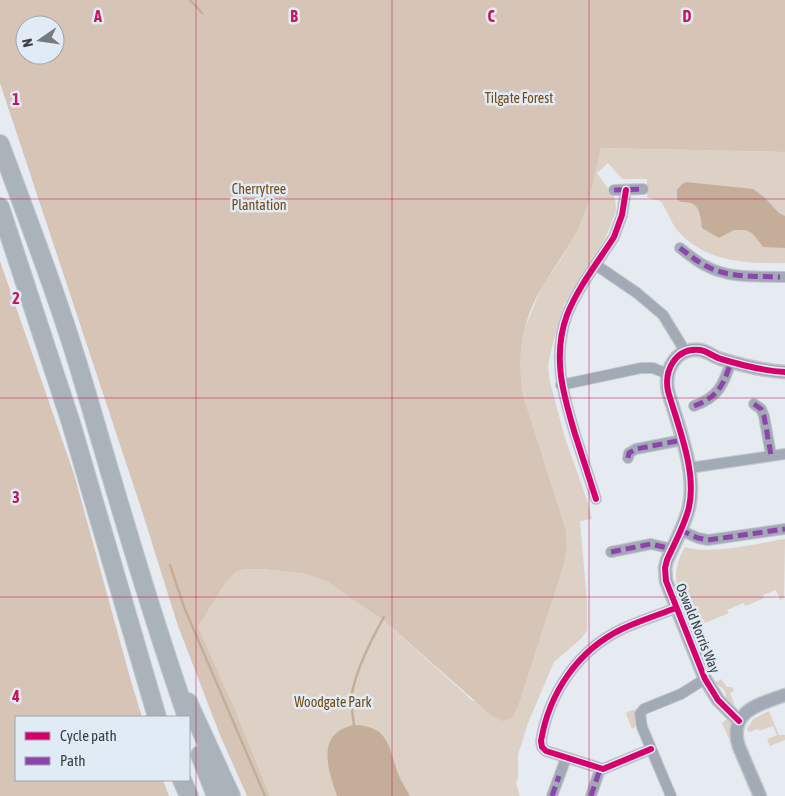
<svg xmlns="http://www.w3.org/2000/svg" width="785" height="796" font-family="'Asap Condensed',sans-serif">
  <style>
    .green { fill: #ddd1c6 }
    .forest { fill: #d6c5b6; fill-rule: evenodd }
    .water { fill: #c4ae99 }
    .lines { fill: none; stroke-linecap: round; stroke-linejoin: round }
    .stream { stroke: #c4ae99; stroke-width: 2.5 }
    .minor-casing { stroke: #c4c8cd; stroke-width: 12 }
    .tertiary-casing { stroke: #c4c8cd; stroke-width: 15 }
    .motorway-casing { stroke: #c4c8cd; stroke-width: 20 }
    .minor { stroke: #a2abb5; stroke-width: 10 }
    .tertiary { stroke: #a2abb5; stroke-width: 12 }
    .motorway { stroke: #aab2ba; stroke-width: 18 }
    .quiet { stroke: #8e44ad; stroke-width: 5; stroke-dasharray: 10 5; stroke-linecap: butt }
    .cycleway-casing { stroke: #e1ebf5; stroke-width: 9 }
    .cycleway { stroke: #d6006c; stroke-width: 6 }
    .grid { fill: none; stroke: #c2185b; stroke-width: 1; stroke-opacity: 0.55 }
    .labels { text-anchor: middle; stroke-width: 5; stroke-linejoin: round; paint-order: stroke }
    .park-label { font-size: 14px; fill: #764a12; stroke: #e1ebf5 }
    .street-label { font-size: 14px; fill: #393e42; stroke: #e1ebf5 }
    .grid-label { font-size: 16px; text-anchor: middle; font-weight: bold; fill: #c2185b; stroke: #e1ebf5; stroke-width: 5; stroke-linejoin: round; paint-order: stroke }
  </style>
  <rect width="100%" height="100%" fill="#e6ebf1"/>
  <path class="green" d="M 601,148 L 785,152 L 785,263 C 747,264 704,262 678,231 C 670,222 668,210 660,201 L 647,197 L 647,179 L 622,179 L 608,163 L 597,173 L 615,198 L 616,211 L 606,237 L 564,304 L 553,343 L 548,365 L 550,382 L 565,438 L 587,500 L 592,519 L 580,521 L 587,602 L 587,630 L 582,638 L 554,662 L 528,723 L 518,755 L 518,778 L 516,783 L 520,796 L 270,796 L 234,707 L 198,627 L 226,582 L 236,572 L 245,569 L 262,569 L 306,574 L 328,582 L 363,605 L 383,620 L 473,701 L 519,704 L 563,568 L 567,547 L 566,530 L 524,398 L 519,370 L 519,357 L 524,330 L 537,298 L 543,285 L 565,253 L 582,219 Z
    M 785,539 L 784,598 L 780,600 L 776,590 L 763,595 L 764,598 L 746,606 L 743,603 L 727,610 L 729,613 L 705,623 L 703,619 L 693,623 L 697,633 L 694,634 C 681,603 666,578 685,547 C 709,555 759,543 785,539 Z
    M 721,679 L 727,687 L 732,687 L 734,691 L 730,693 L 735,706 L 726,698 C 727,689 720,687 715,683 Z
    M 639,708 L 638,725 L 632,729 L 626,714 L 627,712 Z
    M 769,711 L 779,735 L 785,735 L 785,740 L 770,746 L 767,739 L 777,735 L 773,726 L 759,731 L 758,729 L 749,732 L 747,729 L 753,719 Z
    M 729,717 L 732,723 L 731,737 L 729,739 L 722,723 Z"/>
  <path class="forest" d="M 0,0 L 785,0 L 785,152 L 601,148 C 594,175 590,204 578,229 C 568,249 555,266 544,284 C 522,319 515,358 524,398 L 566,530 L 567,547 L 563,568 L 519,704 L 512,718 L 502,721 L 491,715 L 383,620 L 328,582 L 306,574 L 262,569 L 245,569 L 236,572 L 226,582 L 198,627 L 234,707 L 270,796 L 247,796 L 220,735 L 178,626 L 141,508 L 0,83 ZM 25,25 L 55,25 L 55,55 L 25,55 Z
    M 0,261 L 74,474 L 131,681 L 142,717 L 16,717 L 16,780 L 163,780 L 169,796 L 0,796 Z"/>
  <path class="water" d="M 686,182 L 753,189 L 764,197 L 779,213 L 785,216 L 785,248 L 763,247 L 753,234 L 746,230 L 734,230 L 719,238 L 702,228 C 700,213 700,201 681,202 L 677,199 L 677,190 L 682,184 Z
    M 354,725 C 386,726 388,742 396,768 C 399,778 405,787 410,796 L 337,796 C 328,770 315,733 354,725 Z"/>
  <g class="lines">
    <path class="stream" d="M 190,0 L 202,13
      M 170,565 L 184,607 L 265,796
      M 354,725 C 353,715 350,704 352,693 C 357,667 371,640 384,617"/>
    <g class="minor-casing">
      <path id="minor" d="M 614,190 L 643,189
        M 680,248 C 688,254 697,262 706,266 C 729,279 760,276 785,277
        M 596,265 L 637,293 L 663,315 L 685,351
        M 561,385 L 641,368 L 653,368 L 668,374
        M 754,404 L 761,409 L 764,416 L 771,455
        M 694,406 C 718,397 723,386 731,362
        M 628,458 L 629,453 L 636,449 L 682,440
        M 689,468 L 785,454
        M 596,499 C 589,478 582,456 575,434 C 563,394 552,356 567,315 C 578,287 598,262 614,237 L 622,215 L 626,190
        M 680,530 L 698,538 L 708,540 L 785,529
        M 611,552 L 651,544 L 672,549
        M 651,749 L 603,769 L 546,751 L 542,747 L 541,741 C 549,693 578,650 622,629 C 639,621 658,615 676,608
        M 552,796 L 566,758
        M 591,796 L 600,769
        M 671,796 L 642,727 L 640,714 L 644,709 L 681,694 L 705,679"/>
    </g>
    <g class="tertiary-casing">
      <path id="tertiary" d="M 739,721 L 718,700 L 705,679 L 666,581 L 665,568 L 667,560 C 674,544 685,525 689,507 C 697,472 678,426 668,391 C 664,371 675,347 700,350 C 707,351 714,357 721,359 C 741,365 763,371 785,372
        M 760,796 L 739,747 C 727,712 759,704 785,695"/>
    </g>
    <g class="motorway-casing">
      <path id="motorway" d="M 0,144 C 30,225 62,308 86,391 C 118,500 150,610 187,717
        M 0,207 L 71,423 L 157,717
        M 188,702 L 231,796
        M 200,755 L 216,796
        M 182,780 L 189,796"/>
    </g>
    <use href="#minor" class="minor"/>
    <use href="#tertiary" class="tertiary"/>
    <use href="#motorway" class="motorway"/>
    <path class="quiet" d="M 614,190 L 643,189
      M 680,248 C 688,254 696,261 706,266 C 728,278 755,276 780,277
      M 754,404 L 761,409 L 764,416 L 771,455
      M 694,406 C 718,397 723,386 731,362
      M 628,458 L 629,453 L 636,449 L 682,440
      M 680,530 L 698,538 L 708,540 L 785,529
      M 611,552 L 651,544 L 672,549
      M 552,796 L 559,776
      M 591,796 L 600,769"/>
    <g class="cycleway-casing">
      <path id="cycleway" d="M 596,499 C 589,478 582,456 575,434 C 563,394 552,356 567,315 C 578,287 598,262 614,237 L 622,215 L 626,190
        M 739,721 L 718,700 L 705,679 L 666,581 L 665,568 L 667,560 C 674,544 685,525 689,507 C 697,472 678,426 668,391 C 664,371 675,347 700,350 C 707,351 714,357 721,359 C 741,365 763,371 785,372
        M 651,749 L 603,769 L 546,751 L 542,747 L 541,741 C 549,693 578,650 622,629 C 639,621 658,615 676,608"/>
    </g>
    <use href="#cycleway" class="cycleway"/>
  </g>
  <path class="grid" d="M 196,0 L 196,796M 392,0 L 392,796M 589,0 L 589,796M 0,199 L 785,199M 0,398 L 785,398M 0,597 L 785,597"/>
  <g class="labels">
    <g class="park-label">
      <text x="519" y="103">Tilgate Forest</text>
      <text x="259" y="194">Cherrytree<tspan x="259" dy="16">Plantation</tspan></text>
      <text x="333" y="707">Woodgate Park</text>
    </g>
    <g class="street-label">
      <text transform="translate(698 628) rotate(68)" y="5">Oswald Norris Way</text>
    </g>
  </g>
  <g class="grid-label">
    <text x="98" y="22">A</text>
    <text x="294" y="22">B</text>
    <text x="491" y="22">C</text>
    <text x="687" y="22">D</text>
    <text x="16" y="105">1</text>
    <text x="16" y="304">2</text>
    <text x="16" y="503">3</text>
    <text x="16" y="702">4</text>
  </g>
  <rect x="15" y="716" width="175" height="65" fill="#e1ebf5" stroke="#9ea6ad"/>
  <rect x="25" y="732" width="25" height="8" fill="#d6006c" stroke="#9ea6ad"/>
  <text x="60" y="741" font-size="15" fill="#393e42">Cycle path</text>
  <rect x="25" y="757" width="25" height="8" fill="#8e44ad" stroke="#9ea6ad"/>
  <text x="60" y="766" font-size="15" fill="#393e42">Path</text>
  <g transform="translate(40 40) rotate(257)"><circle r="24" fill="#e1ebf5" stroke="#9ea6ad"/>
  <path d="M0-4L9 19L0 12L-9 19Z" fill="#767b7f"/>
  <text y="-8" font-size="14" font-weight="bold" text-anchor="middle" fill="#393e42">N</text>
  </g>
</svg>
